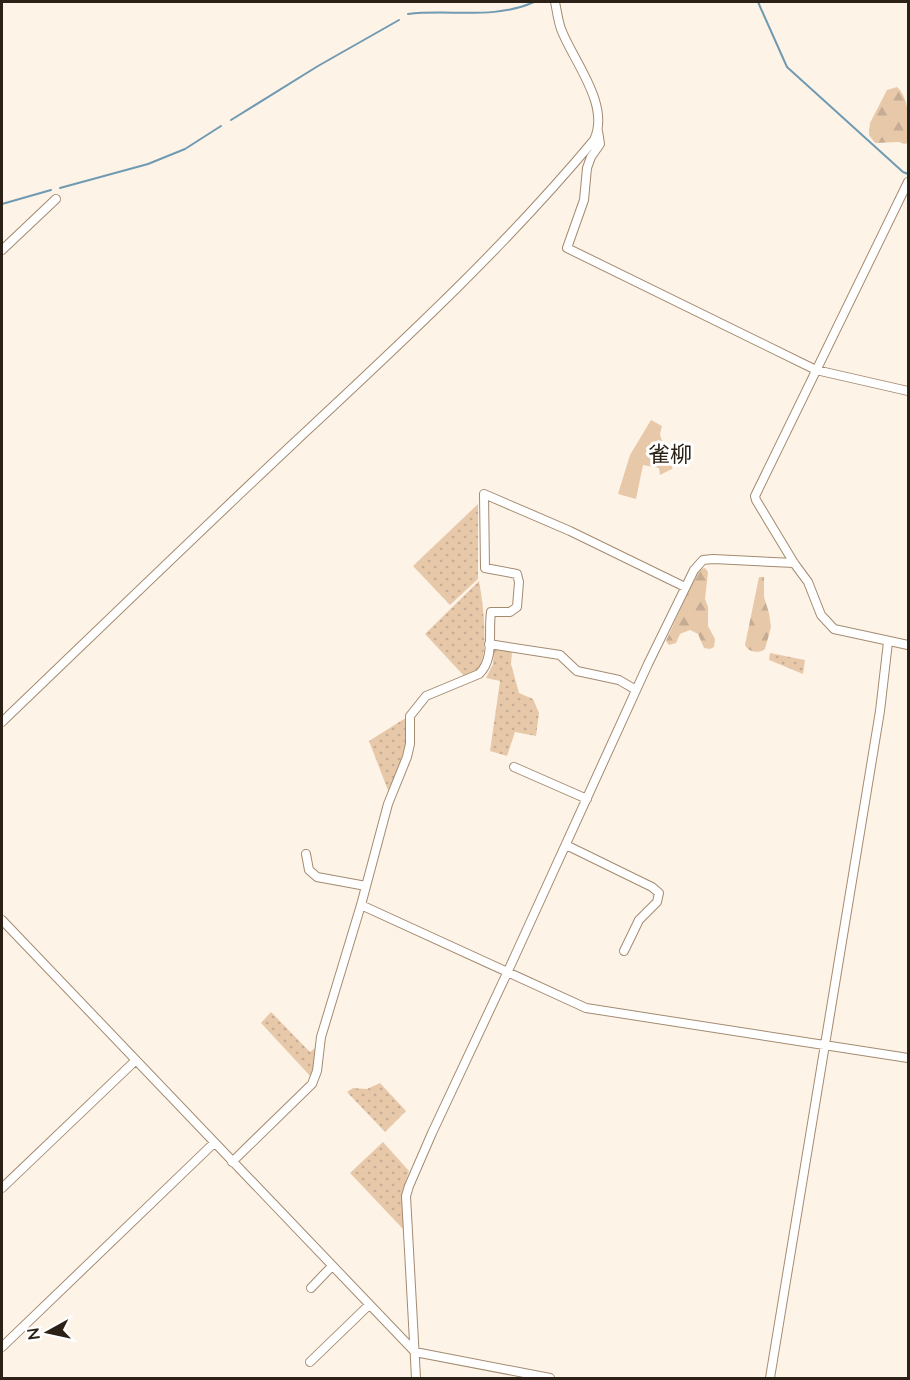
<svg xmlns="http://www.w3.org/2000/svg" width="910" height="1380" font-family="Lato,'Noto Sans JP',sans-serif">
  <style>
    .grass { fill: url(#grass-dots) }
    .forest { fill: url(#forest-firs) }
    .garden { fill: #e7c9aa }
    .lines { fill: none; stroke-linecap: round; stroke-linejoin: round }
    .stream { stroke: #6f9ab2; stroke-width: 2 }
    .street-casing { stroke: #a48b70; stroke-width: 10 }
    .street { stroke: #fff; stroke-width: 8 }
    .labels { text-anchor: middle; stroke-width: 6; stroke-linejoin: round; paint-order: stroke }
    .neighbourhood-label { font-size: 22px; fill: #2b2116; stroke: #fff }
  </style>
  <defs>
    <pattern id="grass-dots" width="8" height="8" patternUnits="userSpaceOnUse" patternTransform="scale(1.5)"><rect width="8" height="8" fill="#e7c9aa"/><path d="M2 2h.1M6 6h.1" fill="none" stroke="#c6ac92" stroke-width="1.8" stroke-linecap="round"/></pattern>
    <pattern id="forest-firs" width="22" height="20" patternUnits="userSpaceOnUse" patternTransform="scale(1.5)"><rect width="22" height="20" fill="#e7c9aa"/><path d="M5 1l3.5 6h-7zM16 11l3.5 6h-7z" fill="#c6ac92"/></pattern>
  </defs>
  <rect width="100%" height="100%" fill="#fef3e7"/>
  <path class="grass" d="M 478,504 L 478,579 L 450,605 L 413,566 Z
    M 479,581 C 483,602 489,650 479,669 L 465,677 L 425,634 Z
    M 494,647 L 512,651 L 511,664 L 519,693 L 533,699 L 539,713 L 536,736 L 515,732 L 507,756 L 490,751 L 500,681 L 486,678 L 493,664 Z
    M 770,653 L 805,660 L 803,674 L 769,660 Z
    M 404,719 L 406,719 C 411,745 399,770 389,793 L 369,741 Z
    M 271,1012 L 310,1052 L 315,1048 L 312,1078 L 261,1023 Z
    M 380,1083 L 406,1111 L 385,1132 L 347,1092 L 353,1088 L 367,1089 Z
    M 383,1142 L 409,1171 L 403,1190 L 403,1229 L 350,1173 Z"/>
  <path class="forest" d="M 897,87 C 910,98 910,127 908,143 L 904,144 L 899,142 L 875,143 L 869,135 L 870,123 L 887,90 Z
    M 705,568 L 708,572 L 705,599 L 708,607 L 708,626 L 715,639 L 714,647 L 710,649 L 704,648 L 698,634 L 690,630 L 680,634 L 676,643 L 669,645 L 666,641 L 695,576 L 700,569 Z
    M 759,577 L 764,577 L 764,597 L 769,613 L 771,627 L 765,649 C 759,654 748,652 745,645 Z"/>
  <path class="garden" d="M 651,420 L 662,426 L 660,434 L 661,438 L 673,466 L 672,469 L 660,475 L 659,468 L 643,465 L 636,499 L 618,494 L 630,455 Z"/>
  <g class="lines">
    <path class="stream" d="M 758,2 L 787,67 L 903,172 L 908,174
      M 408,14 C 450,9 494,20 534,2
      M 231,120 L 318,66 L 399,20
      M 60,188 L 148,164 L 185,149 L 221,126
      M 2,204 L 51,190"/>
    <g class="street-casing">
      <path id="street" d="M 598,131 L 600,144 L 591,157 L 587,168 L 584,200 L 567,248 L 816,370 L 908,391
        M 908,182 L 755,496 L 756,500 L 794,563 L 808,582 L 821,615 L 834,629 L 908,645
        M 2,250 L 56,199
        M 489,644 L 560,655 L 577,671 L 619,680 L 636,690
        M 2,722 C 100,628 198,533 297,440 C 400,344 504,248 594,140 C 611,105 573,61 561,29 C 558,21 557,11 555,2
        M 514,767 L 587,799
        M 566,845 L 652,887 L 659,893 L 657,902 L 639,920 L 624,951
        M 306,854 L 309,870 L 317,877 L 366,886
        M 361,905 L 586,1008 L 908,1058
        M 2,920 L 415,1352 L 550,1378
        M 232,1162 L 312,1084 L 317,1071 L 321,1037 L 361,905 L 388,804 L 407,757 L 410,744 L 410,716 L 426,696 L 479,674 C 495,659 488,632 491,612 L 510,612 L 517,607 L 519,582 L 517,574 L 485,568 L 484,494 L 570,531 L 685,587
        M 2,1188 L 136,1060
        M 311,1288 L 332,1266
        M 2,1347 L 214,1143
        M 310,1362 L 369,1305
        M 416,1378 L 406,1196 L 409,1186 L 432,1133 L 508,971 L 648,664 L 694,570 L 703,560 L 713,559 L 794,563
        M 770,1378 L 880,711 L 888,642"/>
    </g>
    <use href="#street" class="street"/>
  </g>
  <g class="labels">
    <g class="neighbourhood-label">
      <text x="670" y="462">雀柳</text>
    </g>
  </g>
  <rect width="910" height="1380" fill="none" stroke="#2b2116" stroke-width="6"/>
  <g transform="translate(48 1332) rotate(262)" stroke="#ffffff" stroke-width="4.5" paint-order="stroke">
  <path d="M0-4.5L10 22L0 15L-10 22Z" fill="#2b2116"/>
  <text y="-9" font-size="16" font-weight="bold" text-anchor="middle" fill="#2b2116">N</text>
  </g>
</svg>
